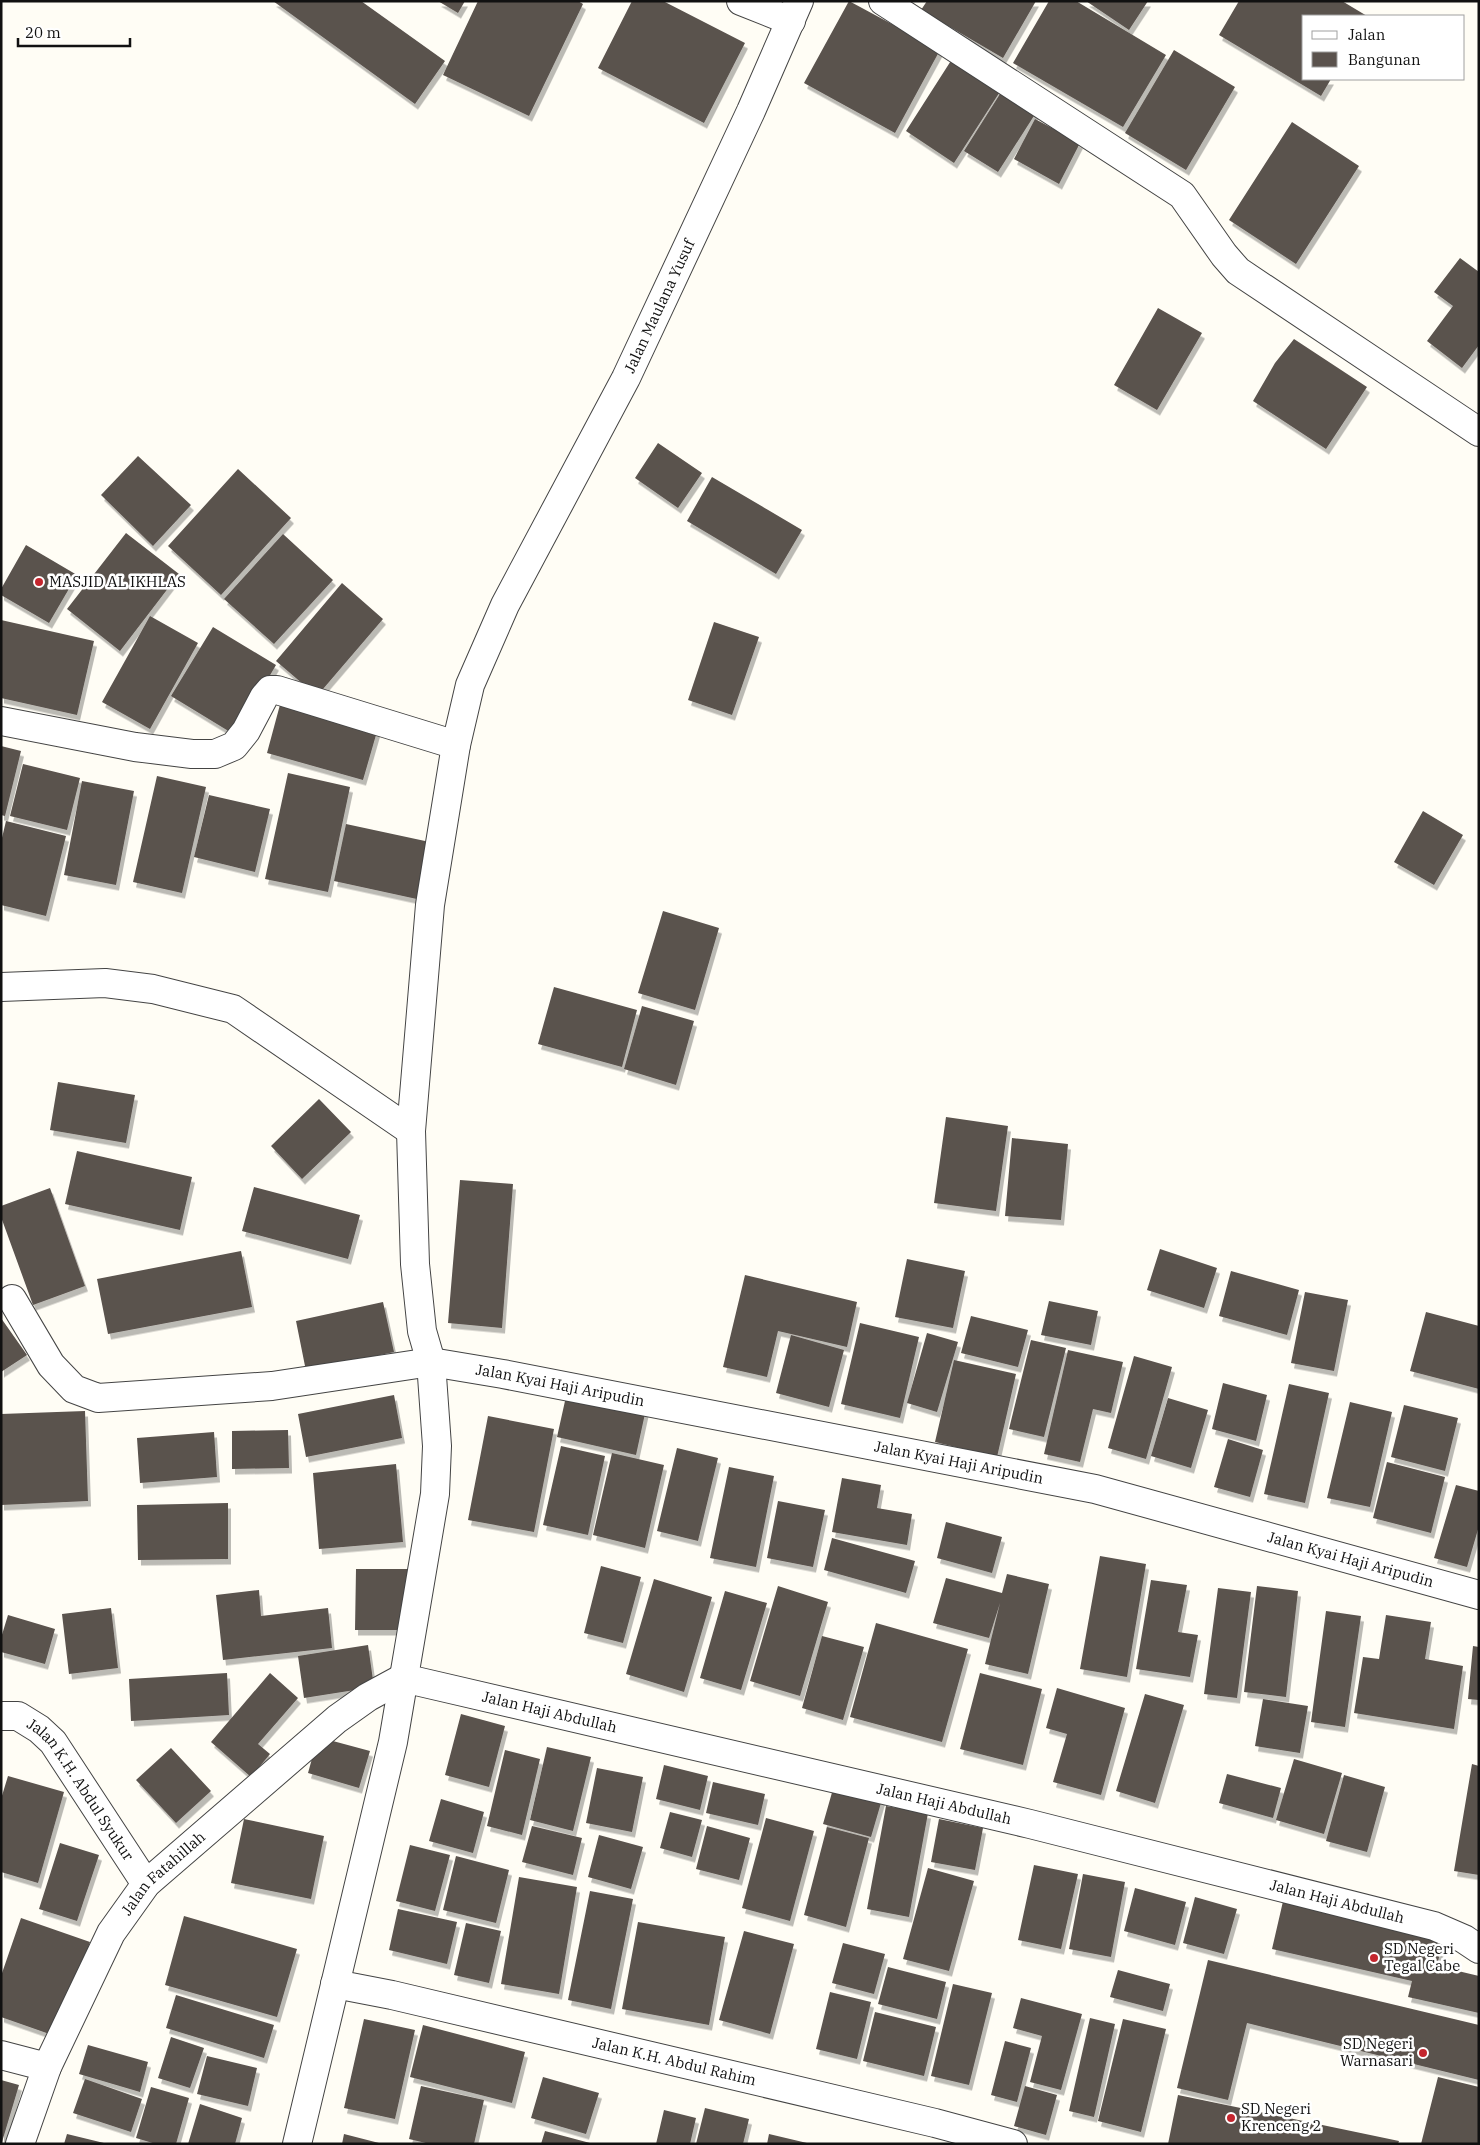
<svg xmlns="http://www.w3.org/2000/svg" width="1480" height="2145" font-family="'IBM Plex Serif',serif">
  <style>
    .building { fill: #5a524d; filter: url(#shadow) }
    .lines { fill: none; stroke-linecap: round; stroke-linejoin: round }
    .minor-casing { stroke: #444; stroke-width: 30 }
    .minor { stroke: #fff; stroke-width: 28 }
    .poi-dot { fill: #c4262e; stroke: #fff; stroke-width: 2 }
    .labels { text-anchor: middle; stroke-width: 5; stroke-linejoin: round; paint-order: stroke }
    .street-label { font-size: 15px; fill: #111; stroke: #fff }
    .poi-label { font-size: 15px; fill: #111; stroke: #fff; text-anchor: start }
  </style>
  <defs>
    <filter id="shadow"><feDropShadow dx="3" dy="5.5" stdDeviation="0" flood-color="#0004"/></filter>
  </defs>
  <rect width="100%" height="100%" fill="#fffdf5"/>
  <path class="building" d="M 273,1 L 361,1 L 445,61 L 415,104 Z
    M 438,1 L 465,1 L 458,13 Z
    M 478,1 L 578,1 L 583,4 L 529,116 L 443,75 Z
    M 632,1 L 663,1 L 745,43 L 704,123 L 598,68 Z
    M 849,1 L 940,50 L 895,133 L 804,83 Z
    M 927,1 L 1036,1 L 1003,58 L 921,10 Z
    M 1049,1 L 1076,1 L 1166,55 L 1123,127 L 1013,63 Z
    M 1086,1 L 1148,1 L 1129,30 Z
    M 1239,1 L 1342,1 L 1367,16 L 1304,16 L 1304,79 L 1331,79 L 1321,96 L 1219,35 Z
    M 1174,50 L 1235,87 L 1186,170 L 1125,133 Z
    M 954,56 L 1003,87 L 954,163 L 906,131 Z
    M 1005,86 L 1039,108 L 998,172 L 964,151 Z
    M 1035,119 L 1080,143 L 1059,184 L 1014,159 Z
    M 1292,122 L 1359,166 L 1296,264 L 1229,220 Z
    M 1460,258 L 1479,272 L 1479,345 L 1462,368 L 1427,341 L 1453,306 L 1434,292 Z
    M 1158,308 L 1202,333 L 1157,410 L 1114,385 Z
    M 1294,339 L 1367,387 L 1326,449 L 1253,401 L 1275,363 Z
    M 658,443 L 702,473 L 678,508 L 635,478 Z
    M 138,456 L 191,505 L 153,546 L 101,495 Z
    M 238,469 L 291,518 L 221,595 L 168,546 Z
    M 712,477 L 802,530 L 776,574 L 687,521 Z
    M 126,533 L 179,574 L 120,651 L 67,609 Z
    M 283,534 L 333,580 L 274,644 L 224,599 Z
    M 26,545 L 77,575 L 49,623 L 1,595 L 1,589 Z
    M 342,583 L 383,619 L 317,696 L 276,661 Z
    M 150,616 L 198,643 L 150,729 L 102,702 Z
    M 1,620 L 94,641 L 77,715 L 1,698 Z
    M 714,622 L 759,637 L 732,715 L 688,700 Z
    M 213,627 L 276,665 L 235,735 L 171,696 Z
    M 281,701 L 378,728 L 363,780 L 267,753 Z
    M 1,746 L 21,751 L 5,816 L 1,815 Z
    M 23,764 L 80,778 L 67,830 L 10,816 Z
    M 288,773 L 350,787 L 328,892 L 265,879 Z
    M 157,776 L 206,787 L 182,893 L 133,882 Z
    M 82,781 L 134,791 L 116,885 L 64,875 Z
    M 209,795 L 270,809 L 255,872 L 194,857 Z
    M 1423,811 L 1463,835 L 1434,885 L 1394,862 Z
    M 6,821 L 66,836 L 46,916 L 1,905 L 1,842 Z
    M 346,824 L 439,844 L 426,901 L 334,881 Z
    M 663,911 L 719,928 L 695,1010 L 638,993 Z
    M 554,987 L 637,1010 L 622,1067 L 538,1044 Z
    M 642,1006 L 694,1021 L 676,1085 L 624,1069 Z
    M 58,1082 L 135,1095 L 126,1143 L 50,1130 Z
    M 319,1099 L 351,1132 L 302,1179 L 271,1146 Z
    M 946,1117 L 1008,1126 L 996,1211 L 934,1203 Z
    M 1012,1138 L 1068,1144 L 1061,1220 L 1005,1216 Z
    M 77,1151 L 192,1177 L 180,1230 L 65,1204 Z
    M 460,1180 L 513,1184 L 502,1328 L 448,1323 Z
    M 254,1187 L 360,1215 L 348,1259 L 242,1231 Z
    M 50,1188 L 85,1286 L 33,1305 L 1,1217 L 1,1206 Z
    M 1160,1249 L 1217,1268 L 1204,1308 L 1147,1290 Z
    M 241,1251 L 252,1307 L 108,1334 L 97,1279 Z
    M 907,1259 L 965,1271 L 953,1328 L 895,1317 Z
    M 1231,1271 L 1299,1290 L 1287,1335 L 1219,1316 Z
    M 745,1275 L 857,1302 L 847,1347 L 778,1331 L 767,1377 L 723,1367 Z
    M 1305,1292 L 1348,1300 L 1334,1371 L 1291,1363 Z
    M 1049,1301 L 1098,1311 L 1091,1345 L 1041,1335 Z
    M 383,1302 L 394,1352 L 306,1371 L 296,1321 Z
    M 1426,1312 L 1479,1326 L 1479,1389 L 1410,1371 Z
    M 971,1316 L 1028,1330 L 1018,1367 L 961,1353 Z
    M 1,1318 L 27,1355 L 1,1372 Z
    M 860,1323 L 919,1337 L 900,1418 L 841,1404 Z
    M 927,1333 L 958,1342 L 937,1412 L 907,1403 Z
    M 791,1335 L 844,1350 L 829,1407 L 776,1393 Z
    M 1031,1340 L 1066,1348 L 1044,1437 L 1009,1429 Z
    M 1068,1350 L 1123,1362 L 1111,1413 L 1093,1409 L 1080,1462 L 1044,1454 Z
    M 1134,1356 L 1172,1367 L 1146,1459 L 1108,1448 Z
    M 954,1360 L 1016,1374 L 997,1457 L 935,1442 Z
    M 1223,1383 L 1267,1395 L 1256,1441 L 1212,1429 Z
    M 1289,1384 L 1329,1393 L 1305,1503 L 1264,1494 Z
    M 567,1392 L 646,1409 L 636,1455 L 557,1437 Z
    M 394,1395 L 402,1438 L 306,1457 L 298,1414 Z
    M 1168,1398 L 1208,1410 L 1191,1468 L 1151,1456 Z
    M 1350,1402 L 1392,1412 L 1370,1507 L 1327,1498 Z
    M 1404,1405 L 1458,1418 L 1445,1471 L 1391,1457 Z
    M 85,1411 L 88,1501 L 1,1505 L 1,1414 Z
    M 488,1416 L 554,1429 L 534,1532 L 468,1520 Z
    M 288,1430 L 289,1468 L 232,1469 L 232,1431 Z
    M 214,1432 L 217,1477 L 140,1483 L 137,1438 Z
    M 1228,1439 L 1263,1450 L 1250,1497 L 1214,1487 Z
    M 561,1446 L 605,1456 L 588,1535 L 543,1525 Z
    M 677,1448 L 718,1458 L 698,1541 L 657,1531 Z
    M 612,1453 L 664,1465 L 645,1548 L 593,1535 Z
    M 1387,1462 L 1445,1477 L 1431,1533 L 1373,1518 Z
    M 396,1464 L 403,1542 L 319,1549 L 313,1473 Z
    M 729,1467 L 774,1476 L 756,1567 L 710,1558 Z
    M 842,1478 L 881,1485 L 877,1508 L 912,1514 L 907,1545 L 832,1532 Z
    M 1456,1485 L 1479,1491 L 1479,1526 L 1467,1567 L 1434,1558 Z
    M 778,1501 L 825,1510 L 813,1567 L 767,1558 Z
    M 228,1503 L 228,1559 L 138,1560 L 137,1505 Z
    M 946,1522 L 1002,1537 L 992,1573 L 937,1558 Z
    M 832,1538 L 915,1561 L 906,1593 L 824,1570 Z
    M 1100,1556 L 1146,1564 L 1127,1677 L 1080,1669 Z
    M 601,1566 L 641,1577 L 623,1643 L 584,1633 Z
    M 356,1569 L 412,1569 L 411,1630 L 355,1630 Z
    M 1007,1574 L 1049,1584 L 1028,1674 L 985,1664 L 1000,1603 L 989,1638 L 933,1623 L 946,1578 L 1002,1593 Z
    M 654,1579 L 712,1597 L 684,1692 L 626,1674 Z
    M 1151,1580 L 1187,1585 L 1178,1632 L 1198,1635 L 1190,1677 L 1136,1669 Z
    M 778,1586 L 828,1602 L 800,1696 L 750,1681 Z
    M 1257,1586 L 1298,1591 L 1286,1697 L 1244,1692 Z
    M 1218,1588 L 1251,1592 L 1237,1698 L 1204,1694 Z
    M 259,1590 L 261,1616 L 328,1608 L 332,1648 L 223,1660 L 216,1595 Z
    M 725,1591 L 767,1603 L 741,1690 L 700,1678 Z
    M 111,1608 L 118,1668 L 69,1674 L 62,1614 Z
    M 1326,1611 L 1361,1616 L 1345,1727 L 1311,1722 Z
    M 8,1615 L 55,1629 L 45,1664 L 1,1652 L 1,1638 Z
    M 1386,1615 L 1431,1622 L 1425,1659 L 1463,1666 L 1454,1729 L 1354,1713 L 1363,1657 L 1379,1659 Z
    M 876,1623 L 968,1649 L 942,1742 L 850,1717 Z
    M 822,1636 L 864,1647 L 843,1720 L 802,1708 Z
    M 368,1645 L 374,1687 L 304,1698 L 298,1656 Z
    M 1473,1646 L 1479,1647 L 1479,1700 L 1468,1699 Z
    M 227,1673 L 229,1715 L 131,1721 L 129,1679 Z
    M 270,1673 L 298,1698 L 258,1744 L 270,1754 L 251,1777 L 211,1742 Z
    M 980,1673 L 1042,1689 L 1023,1765 L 960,1749 Z
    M 1057,1688 L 1125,1708 L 1101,1795 L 1053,1782 L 1067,1734 L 1046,1728 Z
    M 1145,1694 L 1184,1705 L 1155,1803 L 1116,1791 Z
    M 1263,1699 L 1308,1706 L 1300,1753 L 1255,1746 Z
    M 461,1714 L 505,1726 L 489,1787 L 445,1775 Z
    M 318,1737 L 370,1751 L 359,1788 L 308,1773 Z
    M 547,1747 L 591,1757 L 573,1831 L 530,1820 Z
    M 171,1748 L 211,1791 L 176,1823 L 136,1780 Z
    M 505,1750 L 540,1759 L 522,1835 L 487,1826 Z
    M 1294,1759 L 1342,1773 L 1324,1834 L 1276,1820 Z
    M 1472,1764 L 1479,1766 L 1479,1875 L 1454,1871 Z
    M 664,1765 L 708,1776 L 700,1810 L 656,1799 Z
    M 597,1768 L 643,1777 L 632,1832 L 586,1823 Z
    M 1227,1774 L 1281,1788 L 1273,1818 L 1219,1803 Z
    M 1344,1775 L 1385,1787 L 1367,1852 L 1326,1841 Z
    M 8,1776 L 64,1792 L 38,1883 L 1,1872 L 1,1799 Z
    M 713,1782 L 765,1794 L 758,1825 L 706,1813 Z
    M 835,1782 L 883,1796 L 871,1837 L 823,1824 Z
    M 441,1799 L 484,1812 L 473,1853 L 429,1841 Z
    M 886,1806 L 928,1813 L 909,1917 L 867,1909 Z
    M 670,1812 L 702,1820 L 692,1857 L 660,1848 Z
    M 766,1818 L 814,1831 L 790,1921 L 742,1908 Z
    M 244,1819 L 324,1836 L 311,1899 L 231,1883 Z
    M 939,1819 L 983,1828 L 975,1870 L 931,1862 Z
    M 532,1826 L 582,1838 L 573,1875 L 522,1862 Z
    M 707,1826 L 750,1838 L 739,1880 L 696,1869 Z
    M 827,1827 L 869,1838 L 846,1927 L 804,1915 Z
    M 599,1835 L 643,1847 L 631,1889 L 588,1877 Z
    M 60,1843 L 99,1855 L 77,1921 L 39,1909 Z
    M 410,1845 L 450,1855 L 435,1911 L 396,1901 Z
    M 456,1856 L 509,1870 L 496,1923 L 443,1910 Z
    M 1034,1865 L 1078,1874 L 1061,1949 L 1018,1940 Z
    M 928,1868 L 974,1881 L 949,1971 L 903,1959 Z
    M 1083,1874 L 1125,1882 L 1111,1957 L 1069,1949 Z
    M 519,1877 L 577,1887 L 559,1994 L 501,1984 Z
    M 1135,1888 L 1186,1902 L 1175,1945 L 1124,1931 Z
    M 590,1891 L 633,1899 L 611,2009 L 568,2000 Z
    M 1195,1897 L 1237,1909 L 1224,1954 L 1183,1943 Z
    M 1284,1897 L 1444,1935 L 1437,1966 L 1479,1976 L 1479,2013 L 1408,1997 L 1412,1981 L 1272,1949 Z
    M 398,1909 L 457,1922 L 447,1964 L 389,1950 Z
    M 184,1916 L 297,1949 L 277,2017 L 165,1985 Z
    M 21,1918 L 90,1942 L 58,2037 L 1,2017 L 1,1976 Z
    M 638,1922 L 725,1937 L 709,2025 L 622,2009 Z
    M 466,1923 L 501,1931 L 489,1983 L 454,1975 Z
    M 744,1931 L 794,1944 L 770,2034 L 719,2020 Z
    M 843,1943 L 885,1954 L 874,1994 L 832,1983 Z
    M 1208,1960 L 1479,2025 L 1479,2080 L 1247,2023 L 1228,2100 L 1177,2088 Z
    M 888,1967 L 946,1982 L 937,2019 L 878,2004 Z
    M 1118,1970 L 1170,1984 L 1163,2011 L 1110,1997 Z
    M 953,1984 L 992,1993 L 969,2085 L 931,2076 Z
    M 830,1992 L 871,2002 L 857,2059 L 816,2049 Z
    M 176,1995 L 274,2025 L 264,2058 L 166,2028 Z
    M 1021,1998 L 1082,2014 L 1061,2090 L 1030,2082 L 1042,2036 L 1013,2028 Z
    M 875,2012 L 936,2027 L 924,2076 L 863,2061 Z
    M 1090,2018 L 1115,2024 L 1094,2117 L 1069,2111 Z
    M 364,2019 L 415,2030 L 395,2119 L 344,2108 Z
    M 1123,2019 L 1166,2029 L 1141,2132 L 1098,2121 Z
    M 423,2025 L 525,2052 L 512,2103 L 410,2077 Z
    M 171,2037 L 204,2048 L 190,2088 L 158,2078 Z
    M 1005,2041 L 1031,2048 L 1017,2102 L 991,2095 Z
    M 88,2045 L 148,2062 L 140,2092 L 79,2074 Z
    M 207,2056 L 257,2068 L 248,2106 L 197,2094 Z
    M 543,2077 L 599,2093 L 586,2134 L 531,2118 Z
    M 1438,2077 L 1479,2087 L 1479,2144 L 1421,2144 Z
    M 85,2079 L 142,2099 L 131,2132 L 73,2113 Z
    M 1,2080 L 19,2085 L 2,2142 L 1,2141 Z
    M 421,2086 L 484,2100 L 474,2144 L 430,2144 L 409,2139 Z
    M 1025,2086 L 1057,2095 L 1046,2135 L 1014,2126 Z
    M 151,2087 L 189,2098 L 176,2144 L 156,2144 L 136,2138 Z
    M 1178,2095 L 1399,2141 L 1398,2144 L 1168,2144 Z
    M 200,2104 L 242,2118 L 235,2144 L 188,2144 Z
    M 705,2108 L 749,2119 L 743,2144 L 696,2144 Z
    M 664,2110 L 696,2118 L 690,2144 L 656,2144 Z
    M 545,2131 L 590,2143 L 590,2144 L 541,2144 Z
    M 67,2134 L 104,2143 L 104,2144 L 64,2144 Z
    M 344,2134 L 379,2143 L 379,2144 L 342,2144 Z
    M 769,2134 L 807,2143 L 807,2144 L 767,2144 Z"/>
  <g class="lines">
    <g class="minor-casing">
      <g id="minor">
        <path d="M 741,1 L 791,21"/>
        <path d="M 883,1 L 1182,195 L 1224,255 L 1238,271 L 1479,432"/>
        <path d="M 1,721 L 135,747 L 192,754 L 215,754 L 234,746 L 246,731 L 264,697 L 270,690 L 277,690 L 456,745"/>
        <path d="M 1,987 L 105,983 L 153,989 L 233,1009 L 411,1131"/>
        <path id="s1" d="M 12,1299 L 51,1365 L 74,1389 L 98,1398 L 272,1386 L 431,1362 L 503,1374 L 1095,1489 L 1479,1595"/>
        <path id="s2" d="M 1,1716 L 18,1716 L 39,1729 L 53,1742 L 146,1884"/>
        <path id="s3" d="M 335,1984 L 392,1995 L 935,2123 L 1013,2144"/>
        <path d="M 1,2055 L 47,2067"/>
        <path id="s4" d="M 20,2144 L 47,2067 L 111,1933 L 146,1884 L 337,1719 L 368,1697 L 403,1678 L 1030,1824 L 1434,1926 L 1464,1939 L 1479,1949"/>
        <path id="s5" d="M 297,2144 L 393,1742 L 435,1494 L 437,1446 L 431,1362 L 422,1331 L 415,1264 L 411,1131 L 430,905 L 456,745 L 470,685 L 505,605 L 626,378 L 751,111 L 799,1"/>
      </g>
    </g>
    <use href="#minor" class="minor"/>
  </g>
  <g class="poi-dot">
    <circle cx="39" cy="582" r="5"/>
    <circle cx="1374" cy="1958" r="5"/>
    <circle cx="1423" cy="2053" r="5"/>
    <circle cx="1231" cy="2118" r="5"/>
  </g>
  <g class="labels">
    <g class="street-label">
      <text dy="5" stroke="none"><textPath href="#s5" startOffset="1904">Jalan Maulana Yusuf</textPath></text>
      <text dy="5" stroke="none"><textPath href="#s1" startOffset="602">Jalan Kyai Haji Aripudin</textPath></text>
      <text dy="5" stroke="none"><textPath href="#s1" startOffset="1008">Jalan Kyai Haji Aripudin</textPath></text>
      <text dy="5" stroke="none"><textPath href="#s1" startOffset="1412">Jalan Kyai Haji Aripudin</textPath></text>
      <text dy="5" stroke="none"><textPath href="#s4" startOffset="771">Jalan Haji Abdullah</textPath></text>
      <text dy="5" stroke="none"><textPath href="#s2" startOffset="115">Jalan K.H. Abdul Syukur</textPath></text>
      <text dy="5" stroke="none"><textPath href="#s4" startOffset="1176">Jalan Haji Abdullah</textPath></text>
      <text dy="5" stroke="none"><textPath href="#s4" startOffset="310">Jalan Fatahillah</textPath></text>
      <text dy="5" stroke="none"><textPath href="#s4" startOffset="1581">Jalan Haji Abdullah</textPath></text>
      <text dy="5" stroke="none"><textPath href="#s3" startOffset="348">Jalan K.H. Abdul Rahim</textPath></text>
    </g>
    <g class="poi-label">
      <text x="49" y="587">MASJID AL IKHLAS</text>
      <text x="1384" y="1954">SD Negeri<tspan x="1384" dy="17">Tegal Cabe</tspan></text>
      <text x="1413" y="2049" text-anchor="end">SD Negeri<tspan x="1413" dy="17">Warnasari</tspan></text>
      <text x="1241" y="2114">SD Negeri<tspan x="1241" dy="17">Krenceng 2</tspan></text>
    </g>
  </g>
  <rect width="1480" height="2145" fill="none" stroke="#111111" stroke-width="5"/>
  <rect x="1302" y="15" width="162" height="65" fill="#ffffff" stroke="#a0a0a0"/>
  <rect x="1312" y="31" width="25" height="8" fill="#ffffff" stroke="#a0a0a0"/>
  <text x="1348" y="40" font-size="15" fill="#111111">Jalan</text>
  <rect x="1312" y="52" width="25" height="15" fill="#5a524d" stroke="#a0a0a0"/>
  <text x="1348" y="65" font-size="15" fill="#111111">Bangunan</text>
  <path d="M18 38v8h112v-8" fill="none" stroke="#111111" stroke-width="2.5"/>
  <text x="25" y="38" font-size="15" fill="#111111" stroke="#ffffff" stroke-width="4" paint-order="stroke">20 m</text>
</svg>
